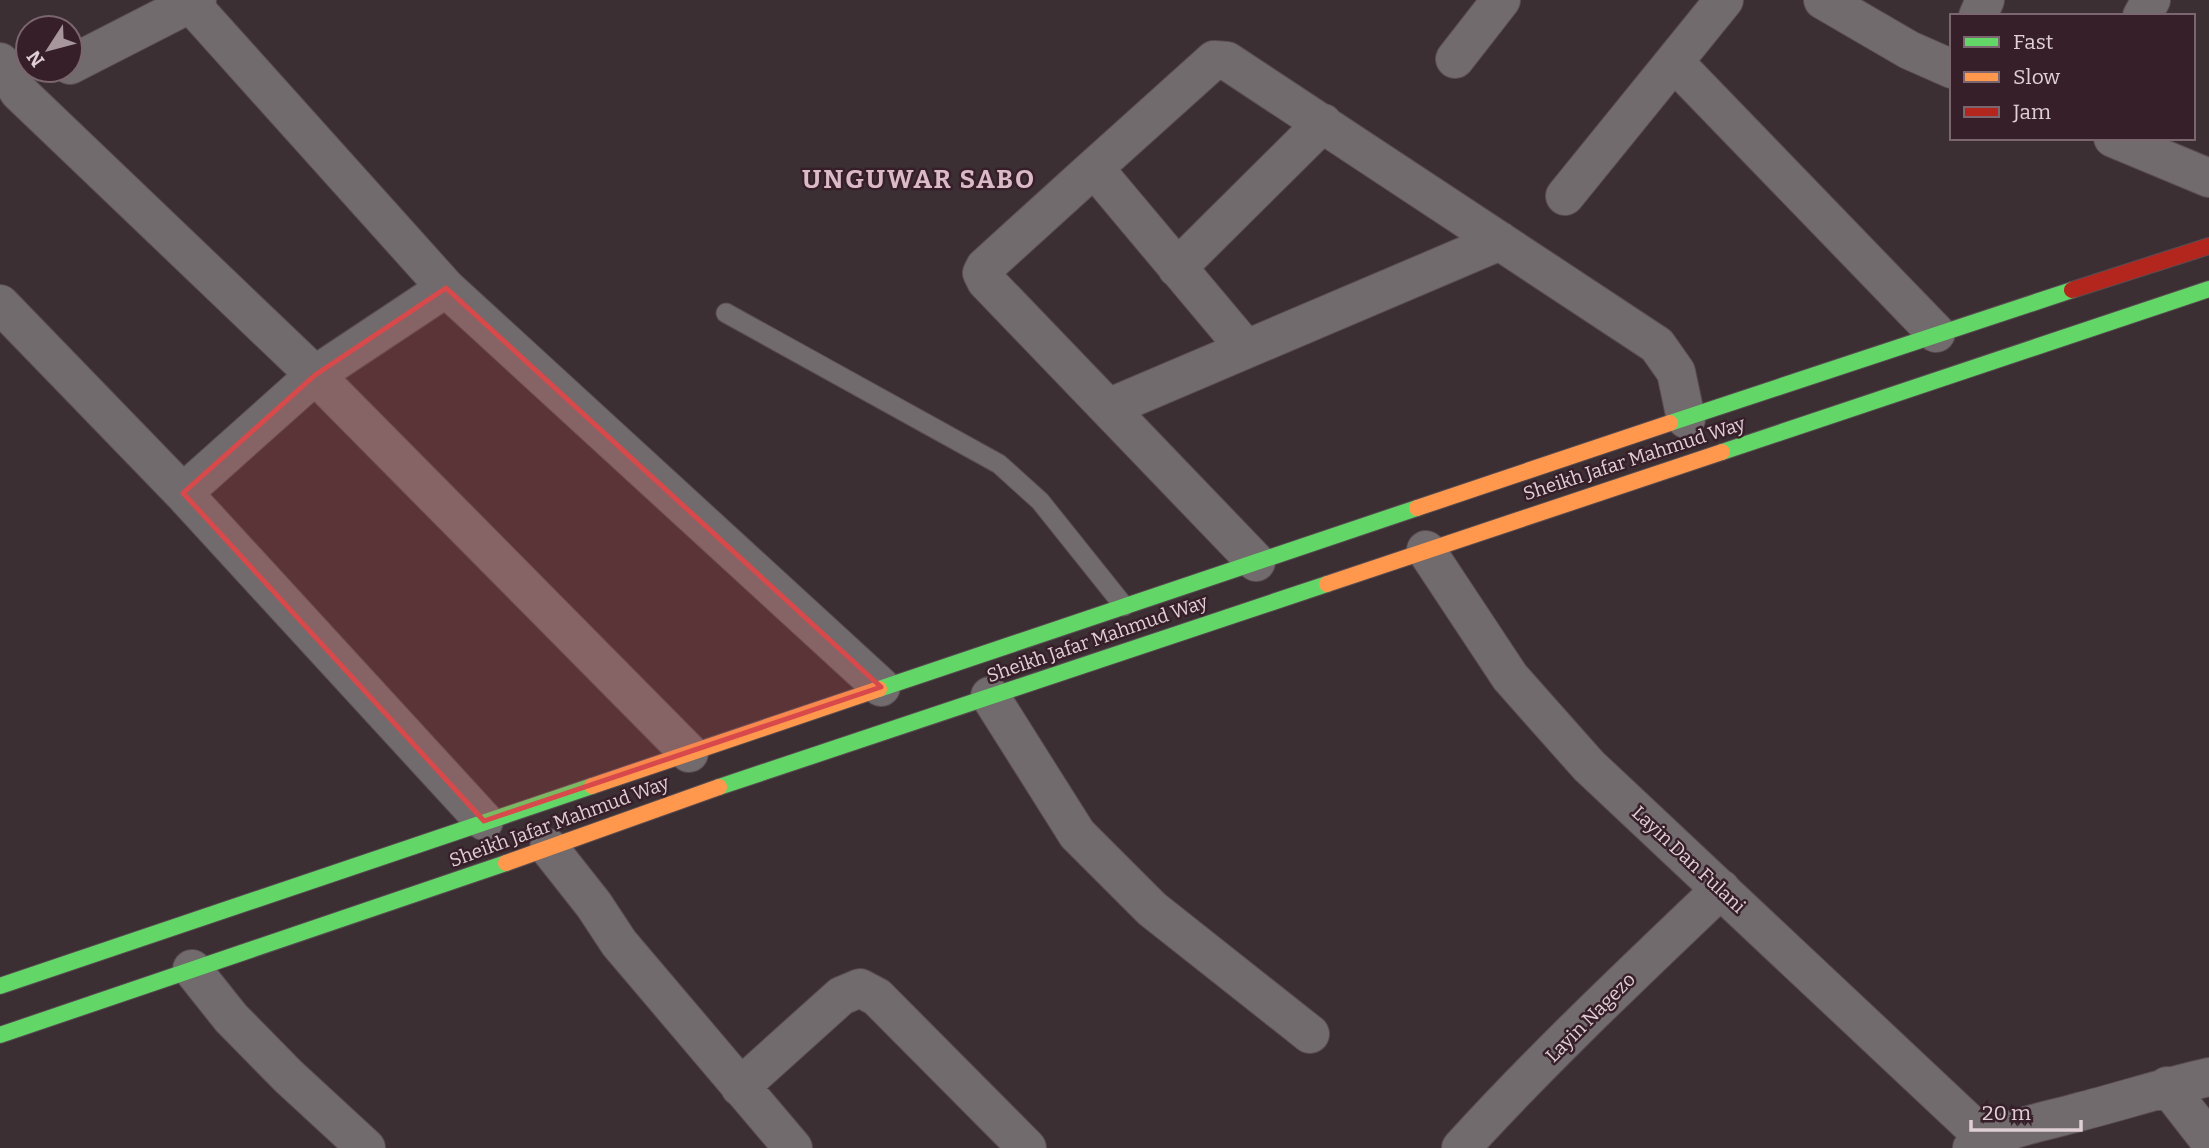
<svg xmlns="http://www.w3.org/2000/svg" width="2209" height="1148" font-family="Bitter,serif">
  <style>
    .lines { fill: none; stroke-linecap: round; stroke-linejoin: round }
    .lane-casing { stroke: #594d52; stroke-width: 21 }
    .street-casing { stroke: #594d52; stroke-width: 40 }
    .fast-casing { stroke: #594d52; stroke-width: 18 }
    .slow-casing { stroke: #594d52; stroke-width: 18 }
    .jam-casing { stroke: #594d52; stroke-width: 18 }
    .lane { stroke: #726b6d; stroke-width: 19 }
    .street { stroke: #726b6d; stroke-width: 38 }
    .fast { stroke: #63d668; stroke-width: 16 }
    .slow { stroke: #ff974d; stroke-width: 16 }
    .jam { stroke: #b3261e; stroke-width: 16 }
    .marked { fill: #d8494b; fill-opacity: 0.2; stroke: #d8494b; stroke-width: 5; stroke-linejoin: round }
    .labels { text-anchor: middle; stroke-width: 5; stroke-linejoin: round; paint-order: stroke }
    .street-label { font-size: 19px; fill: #e0cfd5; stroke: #371f29 }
    .district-label { font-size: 26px; font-weight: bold; letter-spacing: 2px; fill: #dbbac7; stroke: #371f29 }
  </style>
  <rect width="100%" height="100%" fill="#3c2f34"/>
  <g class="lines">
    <g class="lane-casing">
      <path id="lane" d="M 726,313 L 999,464 L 1040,501 L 1124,606"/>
    </g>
    <g class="street-casing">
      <path id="street" d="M 1823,0 L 1909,50 L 1952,69
        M 190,3 L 446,288 L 881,687
        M 1978,16 L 1985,0
        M 2142,16 L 2151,0
        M 1455,59 L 1501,0
        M 0,62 L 19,92 L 315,375 L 689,753
        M 1674,62 L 1936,333
        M 70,65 L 197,0
        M 2113,138 L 2209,178
        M 1094,168 L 1214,60 L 1227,61 L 1657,345 L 1676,372 L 1686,419
        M 1565,196 L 1724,0
        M 1177,268 L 1323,123
        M 0,304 L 183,493 L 484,821
        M 1246,349 L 1094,168 L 985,267 L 982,273 L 986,281 L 1256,562
        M 1108,408 L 1500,241
        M 183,493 L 315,375 L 446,288
        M 1426,550 L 1510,677 L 1589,766 L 1986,1139
        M 990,696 L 1077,834 L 1152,909 L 1310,1034
        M 549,848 L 594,905 L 619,943 L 793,1148
        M 192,969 L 231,1018 L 288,1076 L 366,1148
        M 2167,1086 L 2209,1140
        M 740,1087 L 841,996 L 860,988 L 877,997 L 1027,1148
        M 1461,1148 C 1543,1058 1633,973 1721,889
        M 1972,1148 C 2003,1128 2044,1122 2079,1112 C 2122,1101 2165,1087 2209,1077"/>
    </g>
    <g class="fast-casing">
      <path id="fast" d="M 1670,423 L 2072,290
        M 1722,452 L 2209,289
        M 879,689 L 1417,508
        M 719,787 L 1327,584
        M 0,986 L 592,786
        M 0,1035 L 506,863"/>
    </g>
    <g class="slow-casing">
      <path id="slow" d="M 1417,508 L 1670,423
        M 1327,584 L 1722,452
        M 592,786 L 879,689
        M 506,863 L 719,787"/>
    </g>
    <g class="jam-casing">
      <path id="jam" d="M 2072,290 L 2209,246"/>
    </g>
    <use href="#lane" class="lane"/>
    <use href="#street" class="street"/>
    <use href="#fast" class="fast"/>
    <use href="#slow" class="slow"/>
    <use href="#jam" class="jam"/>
  </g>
  <path class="marked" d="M 446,288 L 881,687 L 484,821 L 183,493 L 315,375 Z"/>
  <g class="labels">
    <g class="street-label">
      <text transform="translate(1634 458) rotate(-18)" y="7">Sheikh Jafar Mahmud Way</text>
      <text transform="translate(1097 638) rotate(-19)" y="7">Sheikh Jafar Mahmud Way</text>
      <text transform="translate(559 821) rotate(-20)" y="7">Sheikh Jafar Mahmud Way</text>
      <text transform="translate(1689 859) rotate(43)" y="7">Layin Dan Fulani</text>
      <text transform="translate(1590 1017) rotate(-45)" y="7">Layin Nagezo</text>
    </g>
    <g class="district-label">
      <text x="919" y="188">UNGUWAR SABO</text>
    </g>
  </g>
  <rect x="1950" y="14" width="245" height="126" fill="#371f29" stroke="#7b656e" stroke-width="2"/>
  <rect x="1964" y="37" width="35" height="10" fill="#63d668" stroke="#7b656e" stroke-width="2"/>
  <text x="2013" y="49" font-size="21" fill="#e0cfd5">Fast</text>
  <rect x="1964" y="72" width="35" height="10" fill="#ff974d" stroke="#7b656e" stroke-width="2"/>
  <text x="2013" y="84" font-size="21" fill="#e0cfd5">Slow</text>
  <rect x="1964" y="107" width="35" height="10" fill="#b3261e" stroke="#7b656e" stroke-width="2"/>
  <text x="2013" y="119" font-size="21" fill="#e0cfd5">Jam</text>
  <g transform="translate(49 49) rotate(234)"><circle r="33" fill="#371f29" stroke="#7b656e" stroke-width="2"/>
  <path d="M0-5L12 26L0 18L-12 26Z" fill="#a7979d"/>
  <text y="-10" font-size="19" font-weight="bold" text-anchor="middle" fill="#e0cfd5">N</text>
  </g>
  <path d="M1971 1120v10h110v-10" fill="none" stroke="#e0cfd5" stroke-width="3.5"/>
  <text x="1982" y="1120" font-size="21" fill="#e0cfd5" stroke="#371f29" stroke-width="5" paint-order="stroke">20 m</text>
</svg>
